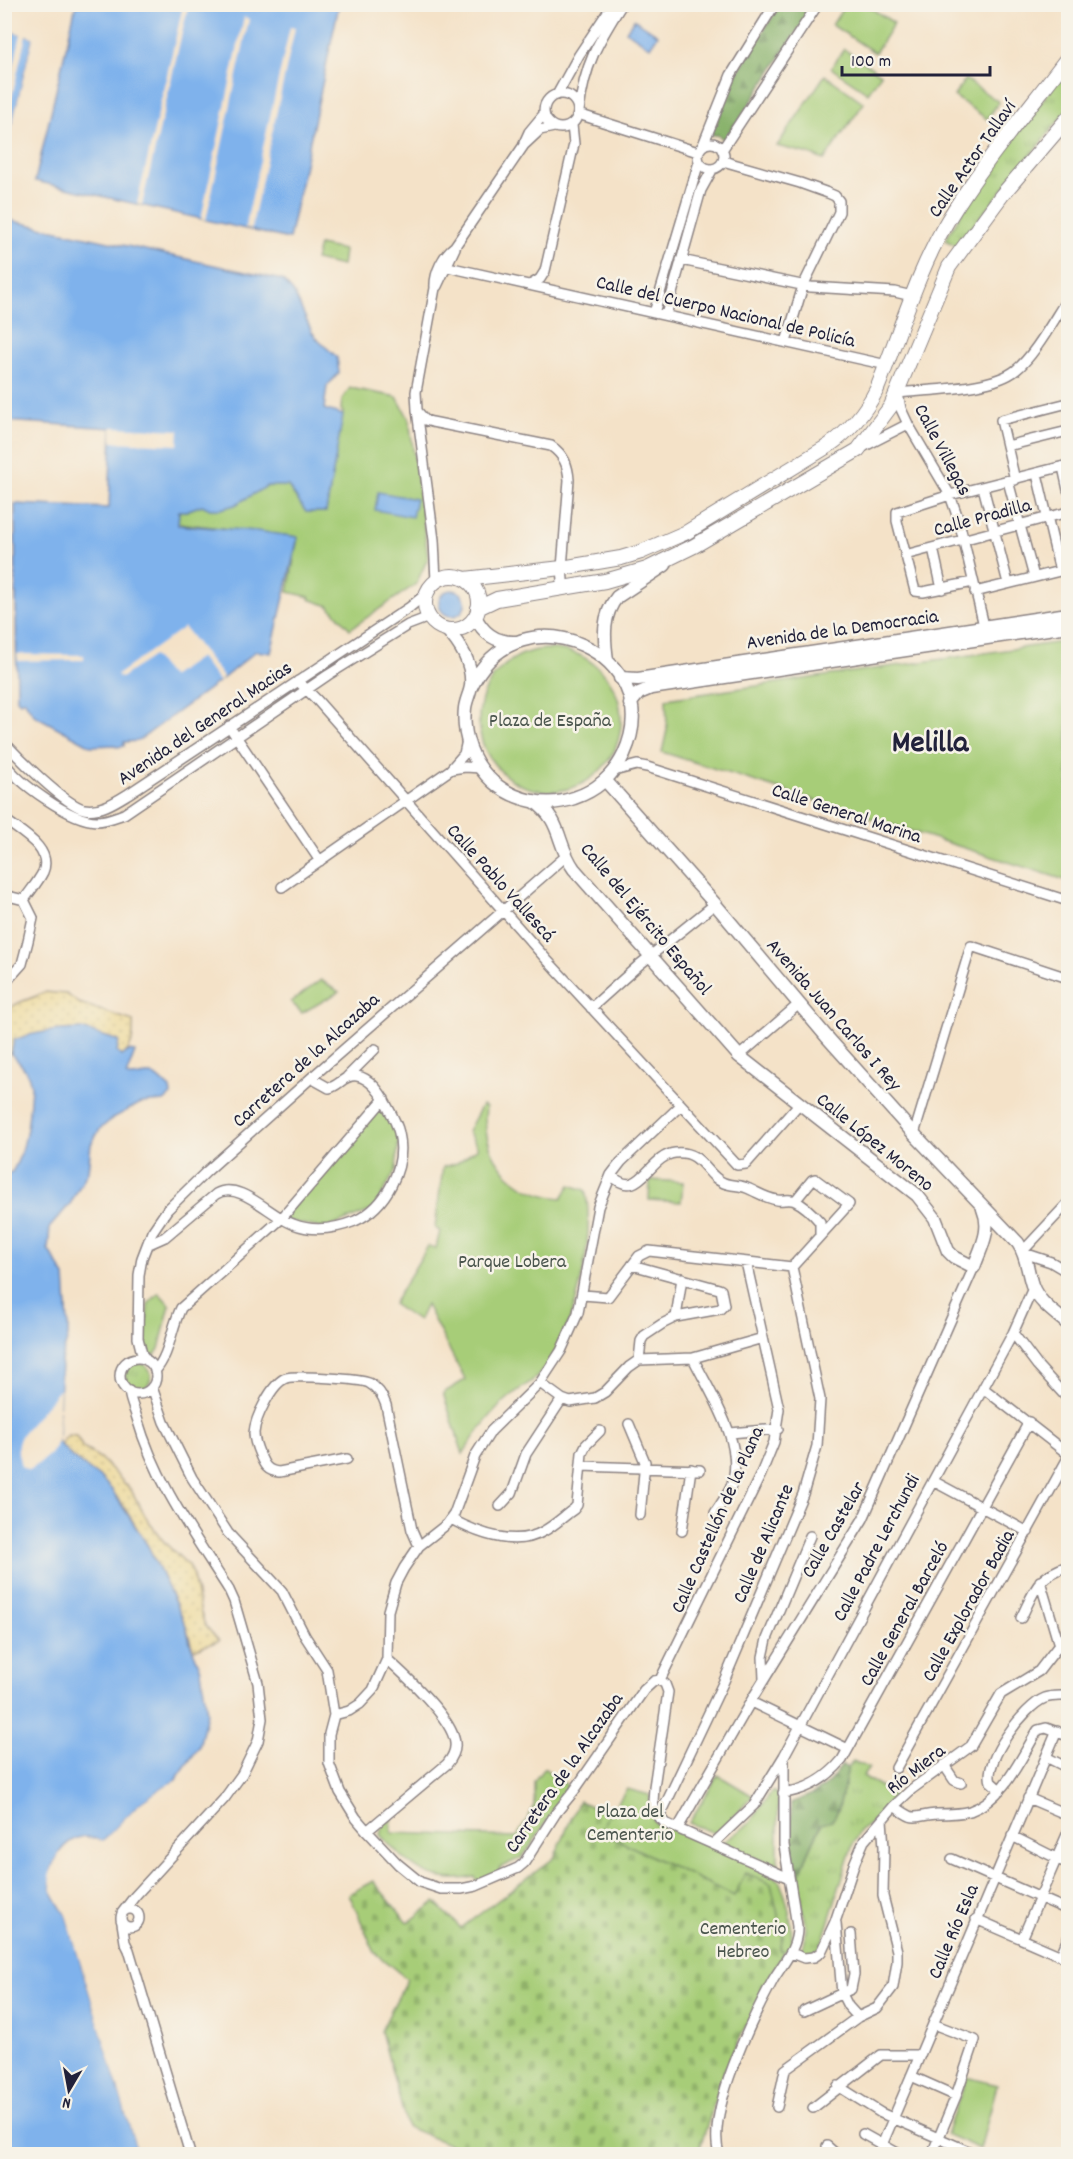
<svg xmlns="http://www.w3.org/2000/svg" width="1073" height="2159" font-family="Dekko,sans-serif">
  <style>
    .grass { fill: url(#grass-tufts); stroke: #64785a; stroke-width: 1.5 }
    .forest { fill: url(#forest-firs); stroke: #546952; stroke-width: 1.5 }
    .sand { fill: url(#sand-dots); stroke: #887e6c; stroke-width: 1.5 }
    .cemetery { fill: url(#cemetery-stones); stroke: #64785a; stroke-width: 1.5 }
    .green { fill: #a7cd78; stroke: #64785a; stroke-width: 1.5 }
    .water { fill: #7fb2ec; stroke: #506a94; stroke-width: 1.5 }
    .pier { fill: #f4e2c8 }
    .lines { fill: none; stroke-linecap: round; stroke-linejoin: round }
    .street-casing { stroke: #8b8282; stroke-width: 12 }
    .secondary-casing { stroke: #8b8282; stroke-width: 15 }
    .primary-casing { stroke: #8b8282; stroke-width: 16 }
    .street { stroke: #fff; stroke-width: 9 }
    .secondary { stroke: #fff; stroke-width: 12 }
    .primary { stroke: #fff; stroke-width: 14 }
    .labels { text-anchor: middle; stroke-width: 5; stroke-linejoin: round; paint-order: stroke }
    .street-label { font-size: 20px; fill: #22223b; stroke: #f7f3e8 }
    .park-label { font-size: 20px; fill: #4a554d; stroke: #f7f3e8 }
    .town-label { font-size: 32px; font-weight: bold; fill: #22223b; stroke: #f7f3e8 }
  </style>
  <defs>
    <pattern id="grass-tufts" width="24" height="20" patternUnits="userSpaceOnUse" patternTransform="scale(1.5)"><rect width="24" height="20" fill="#a7cd78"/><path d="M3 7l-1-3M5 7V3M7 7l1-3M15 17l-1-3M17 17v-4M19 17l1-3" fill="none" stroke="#8fb069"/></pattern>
    <pattern id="forest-firs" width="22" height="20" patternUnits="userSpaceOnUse" patternTransform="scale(1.5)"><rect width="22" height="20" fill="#85b068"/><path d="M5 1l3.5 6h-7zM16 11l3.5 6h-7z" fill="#6c8f57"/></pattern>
    <pattern id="sand-dots" width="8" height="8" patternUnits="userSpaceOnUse" patternTransform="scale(1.5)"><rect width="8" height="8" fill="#eeda9e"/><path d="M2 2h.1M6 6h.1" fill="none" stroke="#ccbb89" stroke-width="1.8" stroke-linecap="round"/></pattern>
    <pattern id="cemetery-stones" width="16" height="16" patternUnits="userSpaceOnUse" patternTransform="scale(1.5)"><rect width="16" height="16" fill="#a7cd78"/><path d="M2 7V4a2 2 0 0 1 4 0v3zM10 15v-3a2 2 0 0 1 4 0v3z" fill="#8fb069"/></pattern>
  </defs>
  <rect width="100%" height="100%" fill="#f7f3e8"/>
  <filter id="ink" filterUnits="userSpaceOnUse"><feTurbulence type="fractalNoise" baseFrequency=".0167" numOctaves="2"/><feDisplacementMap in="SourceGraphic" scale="12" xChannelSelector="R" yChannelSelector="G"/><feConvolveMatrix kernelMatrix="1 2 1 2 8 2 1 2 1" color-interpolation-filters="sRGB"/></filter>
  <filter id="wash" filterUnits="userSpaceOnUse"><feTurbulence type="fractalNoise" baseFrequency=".008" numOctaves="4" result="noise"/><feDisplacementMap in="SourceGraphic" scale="24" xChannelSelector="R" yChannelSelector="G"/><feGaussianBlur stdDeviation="1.35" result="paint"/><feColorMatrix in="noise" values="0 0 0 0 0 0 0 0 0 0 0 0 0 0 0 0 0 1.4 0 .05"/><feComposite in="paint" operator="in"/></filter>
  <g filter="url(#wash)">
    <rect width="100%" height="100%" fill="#f4e2c8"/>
    <path class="grass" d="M 1068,66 L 1068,109 L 957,246 L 945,240 L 975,191 Z
      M125 1376a13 13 0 1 1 26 0a13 13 0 1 1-26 0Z
      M 853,1761 L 869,1768 L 863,1776 L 896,1796 L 870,1824 L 860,1831 L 852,1846 L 822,1943 L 818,1949 L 812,1954 L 801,1951 L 802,1948 L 807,1929 L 797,1879 L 822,1823 L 838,1811 L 848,1768 Z"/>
    <path class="forest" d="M 780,5 L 814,5 L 726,141 L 718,135 L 711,135 L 733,79 Z
      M 842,1765 L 848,1768 C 845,1779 840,1815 831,1821 C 828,1823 825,1823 821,1824 L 797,1879 L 791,1869 L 791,1803 C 820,1791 824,1791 842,1765 Z"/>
    <path class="sand" d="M 44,992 L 66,994 L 79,1003 L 133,1021 C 133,1036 134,1047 122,1056 L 117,1052 L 119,1041 L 103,1036 L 14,1040 L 11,1054 L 6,1052 C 4,1045 5,1036 5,1028 C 4,999 25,1004 44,992 Z
      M 68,1435 L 76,1436 L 83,1448 L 100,1458 L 131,1490 L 148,1521 L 165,1543 L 188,1565 L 193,1576 L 201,1613 L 205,1625 L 219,1641 L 193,1650 L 186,1626 L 176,1604 L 148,1546 L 126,1510 L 102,1479 L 72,1457 L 58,1442 L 61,1443 Z"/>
    <path class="cemetery" d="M 579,1801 L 614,1816 L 605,1836 L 610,1838 L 614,1829 L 749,1866 L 774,1876 L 789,1932 L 787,1945 L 763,1989 L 724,2072 L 698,2154 L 472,2154 L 407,2127 L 381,2031 L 407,1979 L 375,1953 L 349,1894 L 373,1881 L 408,1923 L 435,1902 L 461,1928 L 554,1858 Z"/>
    <path class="green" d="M 845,5 L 866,5 L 894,23 L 875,53 L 832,25 Z
      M 844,49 L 881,74 L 868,93 L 831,68 Z
      M 825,75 L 864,103 L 824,160 L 809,154 L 777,146 Z
      M 965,79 L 999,102 L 987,119 L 954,96 Z
      M 319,245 L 344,250 L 342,266 L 315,260 Z
      M 350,388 L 397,397 L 409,419 L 428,558 L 416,584 L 350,629 L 329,606 L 309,599 L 310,597 L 288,592 L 298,537 L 178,523 L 179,510 L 186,511 L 202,505 C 228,517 244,489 269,486 C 275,485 282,486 288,486 L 306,512 L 326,512 L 343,412 L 341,410 L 342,399 Z
      M 1068,641 L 1068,881 L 662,752 L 667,730 L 666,699 Z
      M479 720a71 71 0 1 1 142 0a71 71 0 1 1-142 0Z
      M 321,980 L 339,992 L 302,1013 L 291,1002 Z
      M 384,1099 L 399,1133 L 396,1170 L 373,1210 L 324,1229 L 281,1219 Z
      M 482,1105 L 486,1107 C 480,1156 513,1194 562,1198 L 570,1185 L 585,1190 C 597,1238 574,1336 541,1373 C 533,1382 521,1387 512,1395 C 491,1412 477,1432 463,1454 L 443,1393 L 465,1380 L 426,1305 L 418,1321 L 393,1304 L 428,1246 L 436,1248 L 440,1231 L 435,1228 L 443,1167 L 457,1163 L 478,1148 L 468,1131 Z
      M 650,1180 L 683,1182 L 681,1202 L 649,1200 Z
      M 159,1293 L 170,1305 L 159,1349 L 155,1355 L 149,1354 L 145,1346 L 148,1304 Z
      M 544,1768 L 569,1787 L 528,1850 L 521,1858 L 499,1868 L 501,1872 L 478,1883 L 475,1877 C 429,1886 410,1866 380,1835 L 382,1826 L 391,1818 L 392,1833 L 517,1837 L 534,1807 L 534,1781 Z
      M 718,1775 L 753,1796 L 717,1834 L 689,1823 Z
      M 627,1789 L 650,1795 L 649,1811 L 656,1825 L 678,1831 L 750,1863 L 779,1880 C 789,1903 794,1927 791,1952 L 780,1950 L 783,1936 L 771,1884 L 746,1873 L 734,1896 L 601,1832 L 606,1819 Z
      M 772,1791 L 778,1794 L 778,1868 L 722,1843 L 749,1824 Z
      M 967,2077 L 997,2085 L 980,2149 L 946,2134 Z"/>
    <path class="water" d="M 76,5 L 339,5 L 289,239 L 35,181 Z
      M 634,19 L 658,35 L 650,47 L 626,31 Z
      M 5,30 L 33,37 L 5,156 Z
      M 4,219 L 282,280 L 294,293 L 312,332 L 319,341 L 337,357 L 339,373 L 327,386 L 324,409 L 343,415 L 326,512 L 306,512 L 288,486 L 267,486 L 235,505 L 221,509 L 210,509 L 202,505 L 186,511 L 179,511 L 178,525 L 257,531 L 298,537 L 271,653 L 256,651 L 221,680 L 138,741 L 124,742 L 124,746 L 116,747 L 115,745 L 91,746 L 34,715 L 24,700 L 20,702 L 17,699 L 15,504 L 109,508 L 112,428 L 5,421 Z
      M 378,492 L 416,499 L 412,517 L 375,510 Z
      M439 603a13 13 0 1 1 26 0a13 13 0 1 1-26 0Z
      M 82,1029 L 119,1041 L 117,1052 L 121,1056 L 129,1051 L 135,1052 L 126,1076 C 135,1080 145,1072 155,1076 C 160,1079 166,1086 170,1089 L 171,1095 L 164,1101 L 141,1103 L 113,1118 L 100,1129 L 91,1144 L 88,1171 L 70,1204 L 50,1227 L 48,1249 L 65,1276 L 68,1325 L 68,1337 L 61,1360 L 58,1442 L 72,1457 L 102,1479 L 112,1490 L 148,1546 L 186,1626 L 190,1643 L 201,1670 L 207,1713 L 199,1747 L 175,1781 L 165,1786 L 139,1804 L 103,1841 C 97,1840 91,1837 85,1837 C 61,1837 45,1871 52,1890 C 54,1899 61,1907 66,1915 L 138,2154 L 5,2154 L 4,1174 L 12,1172 C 28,1146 29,1115 31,1086 C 29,1072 21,1064 11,1054 L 14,1040 C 37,1031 58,1030 82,1029 Z"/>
    <path class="pier" d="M 183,6 L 188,7 L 142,205 L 137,204 Z
      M 244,17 L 249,19 L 206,220 L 201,219 Z
      M 4,27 L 34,34 L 36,37 L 7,157 L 4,159 L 33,37 L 26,35 L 5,128 L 5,104 L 21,34 L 5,30 Z
      M 290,27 L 295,28 L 251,230 L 245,228 Z
      M 112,427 L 179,430 L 178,445 L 112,442 Z
      M 184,627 L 223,677 L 221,680 L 219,682 L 200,657 L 171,677 L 153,656 L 121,678 L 117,675 Z
      M 17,654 L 84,655 L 84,660 L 18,661 Z
      M 60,1389 L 58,1442 L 50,1454 L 32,1469 L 26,1469 L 21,1466 L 18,1453 L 18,1443 L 22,1434 Z
      M 175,1781 L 176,1784 L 166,1788 L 141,1806 L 116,1835 L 105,1844 L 83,1840 L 70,1846 L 58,1859 L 52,1876 L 55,1890 L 69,1914 L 141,2154 L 138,2154 L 66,1915 L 52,1891 L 49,1876 L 56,1858 L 69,1844 L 83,1837 L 103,1841 L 139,1804 L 165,1786 Z"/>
  </g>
  <g filter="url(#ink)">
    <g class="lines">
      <g class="street-casing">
        <path id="street" d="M544 111a17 17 0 1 1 34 0a17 17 0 1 1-34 0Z
          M 557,95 L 579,55 L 613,4
          M 579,111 C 584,65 598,42 622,4
          M 578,114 L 698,152
          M698 156a13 13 0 1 1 26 0a13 13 0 1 1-26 0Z
          M 524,143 L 529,132 L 544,114
          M 703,145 L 731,75 L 775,4
          M 722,150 L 818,4
          M 723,161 L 800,183 L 828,193 L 835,196 L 839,201 L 839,212 L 803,286 L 786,342
          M 681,260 L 811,287 L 895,292 L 912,296
          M 448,267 L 887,365
          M 530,285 L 540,279 L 545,271 L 574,144 L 572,125
          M 437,286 L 455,248
          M 654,313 L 699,162
          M 666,315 L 701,190 L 712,170
          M 418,412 L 425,420 L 432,422 L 551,446 C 564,455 568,465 569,480 L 562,568 L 563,580 L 557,589
          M 1007,446 L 1068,431
          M 863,447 L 908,424
          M 1063,467 L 1068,490
          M 1037,474 L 1060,571
          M 1015,480 L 1001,420 L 1068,403
          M 1008,481 L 1034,577
          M 983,487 L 1008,583
          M 933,548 L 942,589
          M 905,555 L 1068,512
          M 436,581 L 434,540 L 417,410 L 416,392 L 435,288 C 434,273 443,255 455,246 L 524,145 L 540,130 L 554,127
          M 973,582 L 923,592 L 915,591 L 897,521 L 897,512 L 950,495 L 1068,465
          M 975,592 L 1068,569
          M 985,630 L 959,521 L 950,495 L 908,424 L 901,409 L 898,393 C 930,389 991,390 1016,370 C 1035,355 1054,319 1068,298
          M 298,681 L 317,700 L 547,960 L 737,1165 L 746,1164 L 799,1104
          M 229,726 L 320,861
          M 4,742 C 19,758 64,804 84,809 C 100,812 115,802 128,794 L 410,607 L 426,594
          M 4,762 C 18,783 71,821 97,821 C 106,821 115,817 124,814 L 328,675 L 408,625 L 429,617
          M 452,769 L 465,767 L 481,768
          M 614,771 L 637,765 L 647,767 L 1068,901
          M 4,819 C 20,832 53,848 43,872 C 38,882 30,891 24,900
          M 282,887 L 450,770 L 464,754 L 467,740
          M 4,895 L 24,900
          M 4,984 L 22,964 L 28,941 L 33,918 L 24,900
          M 591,1008 L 639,965 L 715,904
          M 739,1056 L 799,1004
          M 347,1077 L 375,1049
          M 914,1134 L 971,946 L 1068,978
          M 611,1175 C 640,1203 648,1156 675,1153 C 703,1150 705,1176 724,1183 C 732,1186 740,1185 747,1188 C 757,1192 765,1198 777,1200 C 783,1201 790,1198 795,1201 C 804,1205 814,1215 820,1222 L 820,1236
          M 147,1245 L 165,1237 L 216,1194 C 240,1180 270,1216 293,1224 C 313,1232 335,1229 355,1221 C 386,1207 407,1167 399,1133 C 397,1123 391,1113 386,1104 C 381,1093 370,1078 357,1076 C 345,1074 339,1086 329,1088 L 311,1078
          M 1023,1251 L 1068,1203
          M 1024,1253 L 1051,1262 L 1068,1272
          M 632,1265 L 719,1289 L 721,1290 L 724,1305 L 720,1309 L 676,1317 L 662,1324 L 644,1336 L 641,1341 L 639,1360
          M 792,1267 L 849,1204 L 815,1179 L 812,1180 L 795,1201
          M 583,1295 L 608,1297 L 639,1256 L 649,1251 L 792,1267
          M 676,1317 L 682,1278
          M 1013,1333 L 1037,1365 L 1068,1399
          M 693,1358 C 711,1395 748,1447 730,1489 C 726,1497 720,1505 715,1513
          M120 1376a18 18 0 1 1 36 0a18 18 0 1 1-36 0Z
          M 147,1361 L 142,1354 L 138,1338 L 139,1275 L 142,1258 L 152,1232 L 167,1210 L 206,1172 L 311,1078 L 565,857
          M 155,1371 C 170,1354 171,1328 181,1308 L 281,1219 L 384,1099
          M 540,1383 L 562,1399 L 570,1402 L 595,1398 L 605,1392 L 629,1367 L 639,1360 L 693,1358 L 763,1338
          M 152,1387 L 164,1422 L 192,1478 L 228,1533 L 282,1591 L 305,1636 L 327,1670 L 334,1715 L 329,1734 L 329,1763 L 340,1792 L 356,1818 L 367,1831 L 398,1864 L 420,1882 L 441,1889 L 461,1889 L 476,1886 L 518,1868 L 524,1863 L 556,1813 L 574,1791 L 644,1690 L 654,1681 L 660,1680 L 665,1684 L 668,1692 L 654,1787 L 653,1802 L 655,1811 L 665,1823 L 789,1878
          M 983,1388 L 1068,1454
          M 629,1424 L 645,1462 L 640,1515
          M 730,1433 L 778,1429
          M 347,1459 L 279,1472 C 267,1471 264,1465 260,1455 C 257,1448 254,1440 254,1433 C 255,1418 272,1383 286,1378 C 295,1375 361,1379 369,1383 C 378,1388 383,1396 386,1405 L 412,1530 L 419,1546
          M 581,1466 L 700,1470
          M 933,1481 L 1028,1532
          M 500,1506 L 512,1493 L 526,1454 L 562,1399
          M 451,1519 C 477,1533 516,1548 544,1531 C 555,1525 564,1516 574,1509 L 577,1505 L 582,1453 L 586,1445 L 600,1431
          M 682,1531 L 691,1469
          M 1040,1581 L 1059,1645
          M 1021,1618 C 1035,1590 1036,1577 1068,1566
          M 764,1679 L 763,1657 L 767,1639 L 810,1536
          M 660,1680 L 761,1474 L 774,1442 L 779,1409 L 746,1262
          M 751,1702 L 848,1749
          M 334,1715 L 349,1711 L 360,1704 L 373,1690 L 387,1659 L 388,1611 L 396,1583 L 404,1568 L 419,1546 L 447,1524 L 454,1514 L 475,1456 L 491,1431 L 540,1383 L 561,1351 L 578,1313 L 598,1207 L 611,1175 L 621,1162 L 681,1105
          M 1046,1757 L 1068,1768
          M 944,1765 L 954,1780 L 961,1783
          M 896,1768 L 1068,1458
          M 1000,1790 L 991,1782 C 983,1762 1024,1706 1045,1698 C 1052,1695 1061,1696 1068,1696
          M 783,1793 C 808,1790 826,1779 842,1760 L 1029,1422
          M 1028,1798 L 1068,1815
          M 894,1806 C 918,1823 911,1816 937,1814 C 948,1814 959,1814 970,1811 C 1004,1799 1020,1759 1038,1730 L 1046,1728 L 1068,1736
          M 659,1818 L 724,1681 L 803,1494 L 817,1446 L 820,1399 L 792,1267
          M 678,1828 L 754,1696 L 863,1519 L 974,1267
          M 367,1831 L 447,1764 C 452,1758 456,1751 455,1743 C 453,1719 405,1675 387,1659
          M 1012,1836 L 1068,1864
          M 713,1844 L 754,1805 L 784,1756 L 1013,1333 L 1033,1288
          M 952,1859 L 1068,1910
          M121 1918a9 9 0 1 1 18 0a9 9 0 1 1-18 0Z
          M 122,1913 L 135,1896 L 224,1799 L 242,1774 L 258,1741 L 262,1719 L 258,1683 L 234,1601 L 229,1590 C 194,1535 155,1481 137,1418 C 134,1408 130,1401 129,1391
          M 976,1919 L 1068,1959
          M 122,1923 L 125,1942 L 129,1950 L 190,2154
          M 836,1923 L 842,1994 L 848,2006 L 858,2017
          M 1022,1939 L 1068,1832
          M 791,1953 L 804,1958 L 814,1957 L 821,1952 L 835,1922 L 855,1862 L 864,1841 L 894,1806 L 912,1789 L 971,1746 L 1001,1694 L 1039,1671 L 1059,1645 L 1068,1643
          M 1061,1955 L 1068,1938
          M 804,2011 L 851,1989 L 854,1974 L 851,1934
          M 911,2076 L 956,2096
          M 838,2086 L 881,2113 L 975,2154
          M 777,2107 L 785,2070 L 858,2017 L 877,2008 L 893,1987 L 897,1962 L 897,1951 L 883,1896 L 884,1847 L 882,1820
          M 813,2108 L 881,2055 L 919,2055
          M 863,2134 L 899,2154
          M 882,2145 L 1057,1731
          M 827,2146 L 836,2154
          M 719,2154 C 706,2112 752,2019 773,1980 C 783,1963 798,1948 797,1926 L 784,1845 L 784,1758
          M 932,2154 L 956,2096 L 975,2040 L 933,2024"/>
      </g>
      <g class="secondary-casing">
        <path id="secondary" d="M 475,616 C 483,634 497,643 516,642
          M 446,629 C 460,644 473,664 471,686 C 470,693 466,700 465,708 C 462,735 472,763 493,782 C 515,801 547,808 574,798 C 596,791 614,775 624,754 C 670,655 519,585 471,687
          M 607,660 C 604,638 602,615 617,597 L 665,565
          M 620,678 L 638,679 L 1068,614
          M 630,704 L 639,693 L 651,688 L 1068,626
          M 605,780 L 715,904 L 826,1036 L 914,1134 L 1018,1243 C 1027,1256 1027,1270 1032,1285 C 1038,1302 1055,1313 1068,1324
          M 534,801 C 563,821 556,844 574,869 L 739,1056 L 917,1195 L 935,1218 L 948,1251 L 954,1257 L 974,1267 C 981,1247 992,1230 983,1209"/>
      </g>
      <g class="primary-casing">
        <path id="primary" d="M425 603a27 27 0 1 1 54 0a27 27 0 1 1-54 0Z
          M 465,579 L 562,568 L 621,558 L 641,552 L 687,532 L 828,446 C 850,431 865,413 877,389 C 900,332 917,272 948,220 C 983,162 1028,110 1068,57
          M 478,608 L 497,599 L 605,581 L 647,569 L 694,546 L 858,450 L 891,406 L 949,267 L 1002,195 L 1068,118"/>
      </g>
      <use href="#street" class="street"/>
      <use href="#secondary" class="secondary"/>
      <use href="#primary" class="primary"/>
    </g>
  </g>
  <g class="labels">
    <g class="street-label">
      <text transform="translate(971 158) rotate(-55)" y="7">Calle Actor Tallaví</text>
      <text transform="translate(726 310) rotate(13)" y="7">Calle del Cuerpo Nacional de Policía</text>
      <text transform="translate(944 449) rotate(62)" y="7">Calle Villegas</text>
      <text transform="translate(982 516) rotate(-15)" y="7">Calle Pradilla</text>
      <text transform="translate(842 628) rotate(-8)" y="7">Avenida de la Democracia</text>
      <text transform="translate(204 722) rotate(-34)" y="7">Avenida del General Macias</text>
      <text transform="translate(847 812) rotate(18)" y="7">Calle General Marina</text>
      <text transform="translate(502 882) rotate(48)" y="7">Calle Pablo Vallescá</text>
      <text transform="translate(647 918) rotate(50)" y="7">Calle del Ejército Español</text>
      <text transform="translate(835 1014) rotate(49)" y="7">Avenida Juan Carlos I Rey</text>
      <text transform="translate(305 1059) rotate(-42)" y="7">Carretera de la Alcazaba</text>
      <text transform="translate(876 1141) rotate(39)" y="7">Calle López Moreno</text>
      <text transform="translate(716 1519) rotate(-66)" y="7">Calle Castellón de la Plana</text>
      <text transform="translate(832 1529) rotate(-60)" y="7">Calle Castelar</text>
      <text transform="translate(762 1543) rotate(-67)" y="7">Calle de Alicante</text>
      <text transform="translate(875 1547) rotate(-62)" y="7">Calle Padre Lerchundi</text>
      <text transform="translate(967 1605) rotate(-61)" y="7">Calle Explorador Badia</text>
      <text transform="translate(903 1613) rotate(-61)" y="7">Calle General Barceló</text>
      <text transform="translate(915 1768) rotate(-38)" y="7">Río Miera</text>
      <text transform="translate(563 1772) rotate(-55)" y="7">Carretera de la Alcazaba</text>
      <text transform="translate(952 1931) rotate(-67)" y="7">Calle Río Esla</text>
    </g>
    <g class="park-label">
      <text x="550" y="726">Plaza de España</text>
      <text x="512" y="1267">Parque Lobera</text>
      <text x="630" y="1817">Plaza del<tspan x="630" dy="23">Cementerio</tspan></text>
      <text x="743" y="1934">Cementerio<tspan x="743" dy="23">Hebreo</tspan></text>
    </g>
    <g class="town-label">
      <text x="930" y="751">Melilla</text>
    </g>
  </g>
  <rect width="1073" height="2159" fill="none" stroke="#f7f3e8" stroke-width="24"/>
  <g transform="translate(69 2090) rotate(190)" stroke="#f7f3e8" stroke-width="4.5" paint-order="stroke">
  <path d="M0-4.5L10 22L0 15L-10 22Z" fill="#22223b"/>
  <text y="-9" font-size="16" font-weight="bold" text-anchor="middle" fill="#22223b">N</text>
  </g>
  <path d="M842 66v9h148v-9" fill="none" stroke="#22223b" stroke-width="3"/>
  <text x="851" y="66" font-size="18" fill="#22223b" stroke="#f7f3e8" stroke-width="4.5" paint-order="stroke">100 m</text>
</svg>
